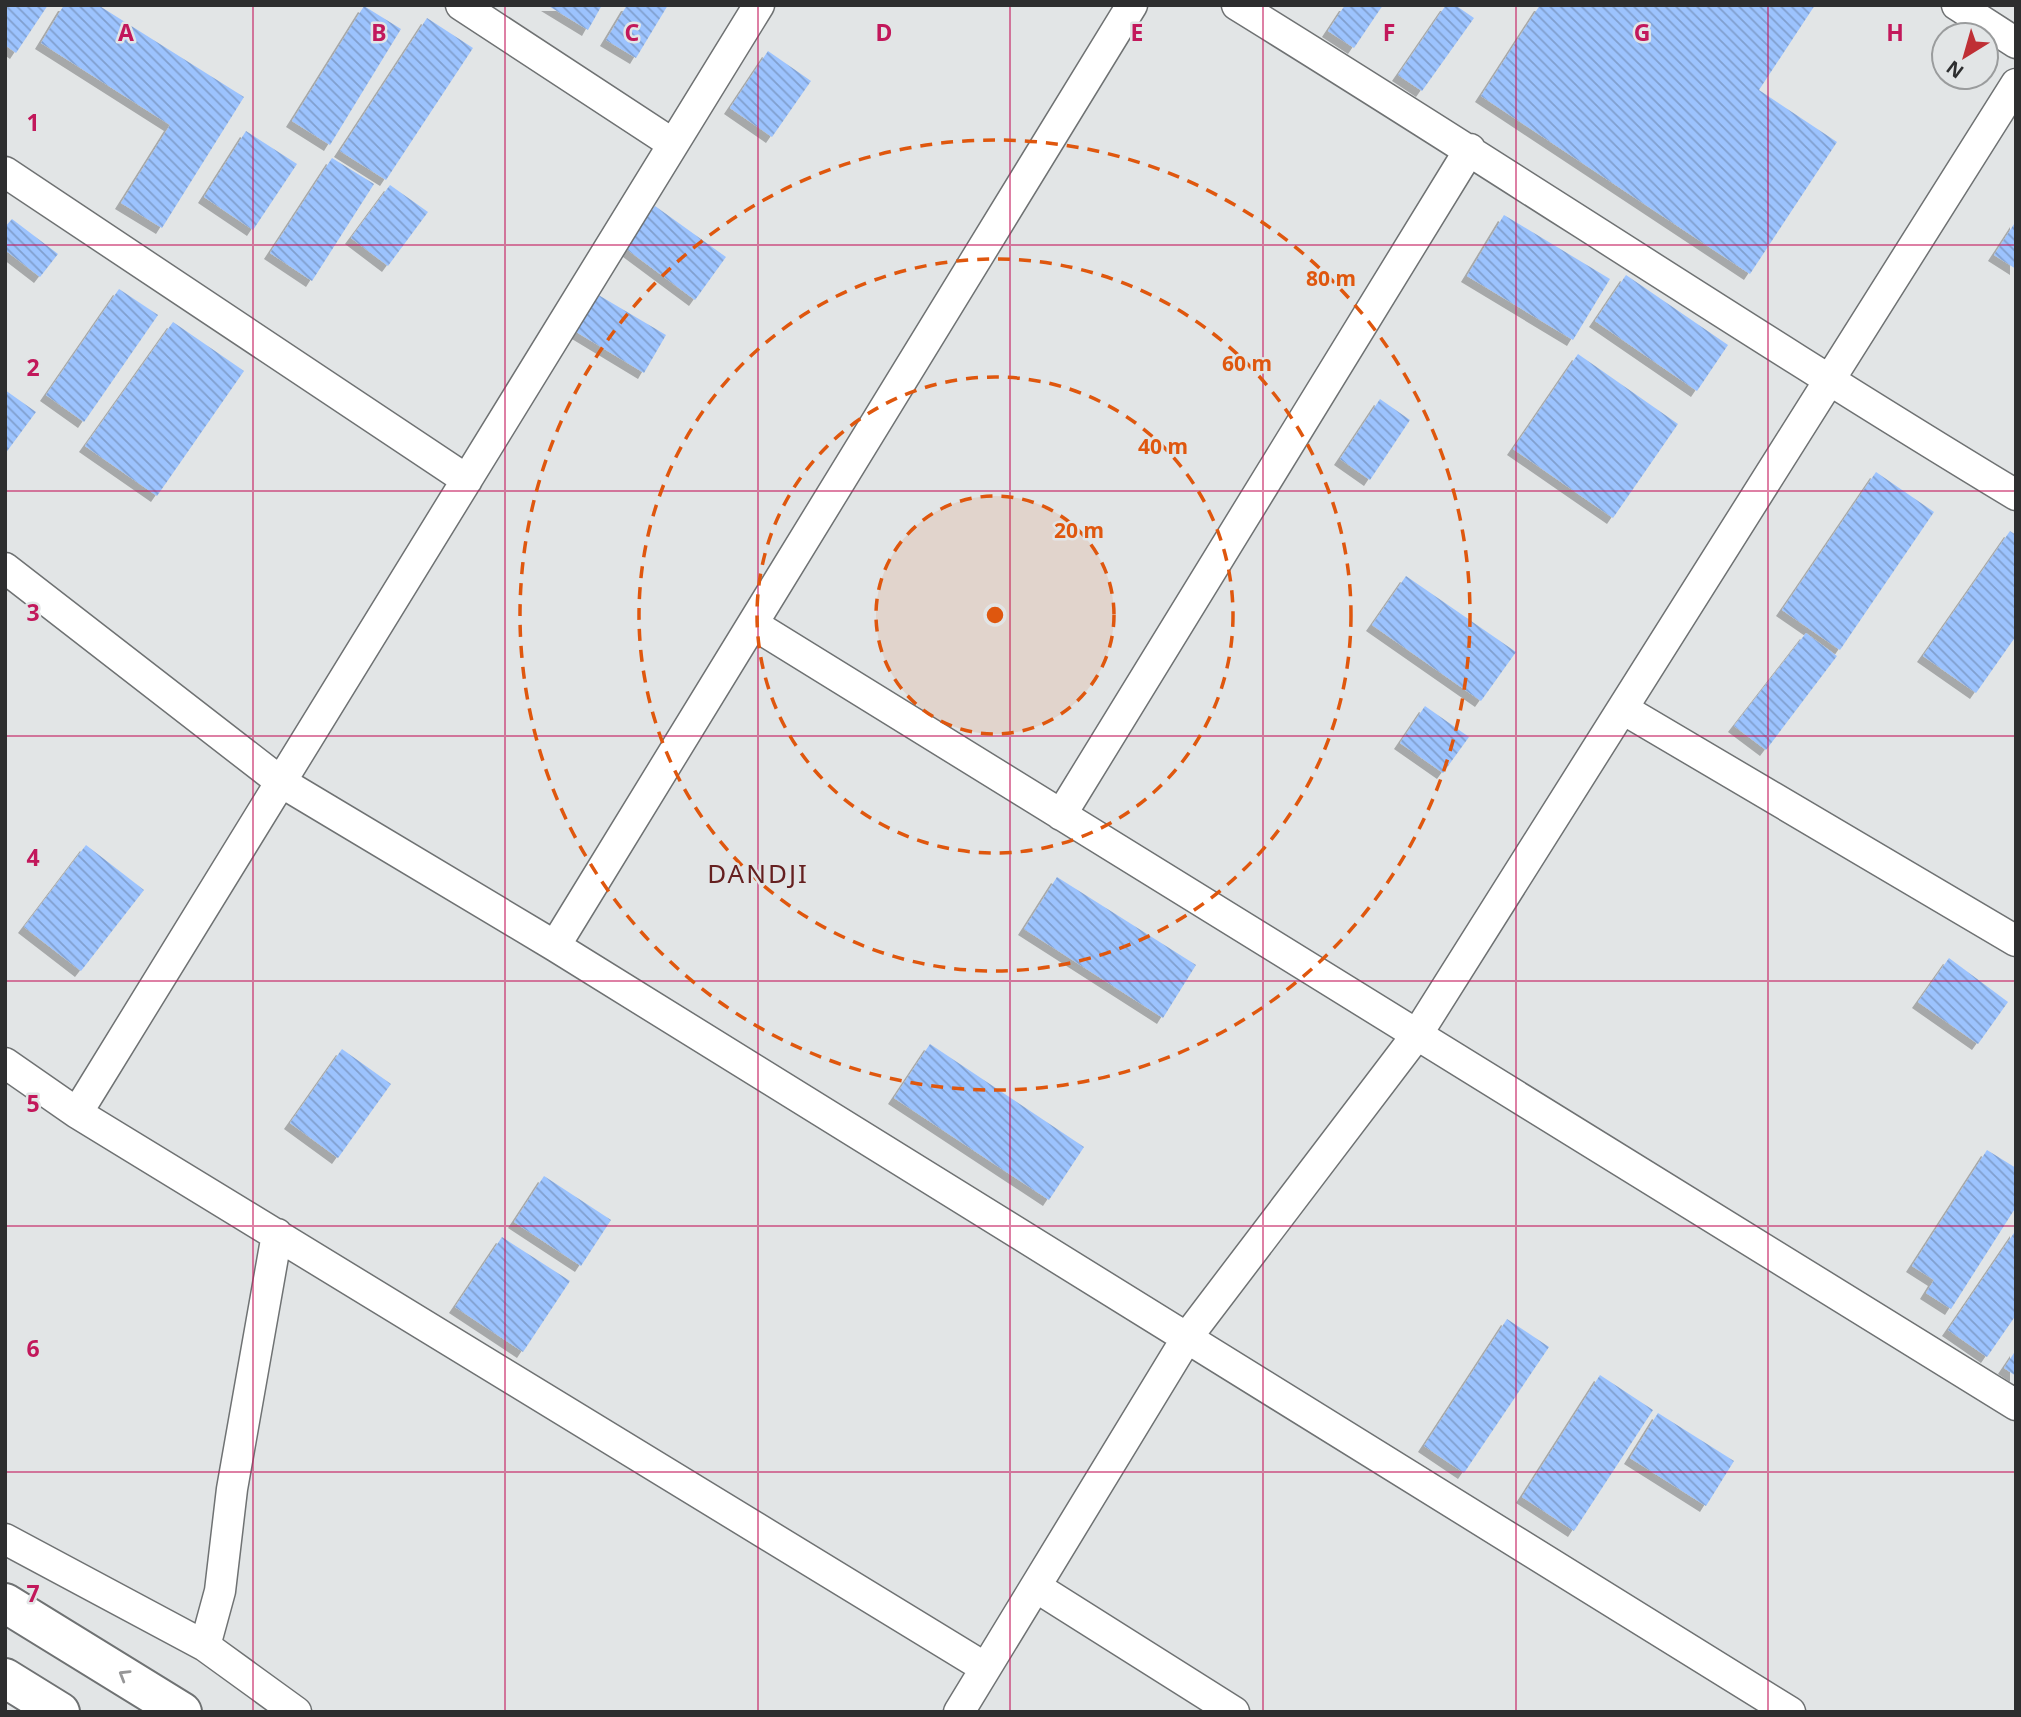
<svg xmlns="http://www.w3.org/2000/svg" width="2021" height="1717" font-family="'Noto Sans',sans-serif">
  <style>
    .building { fill: url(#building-back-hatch); filter: url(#shadow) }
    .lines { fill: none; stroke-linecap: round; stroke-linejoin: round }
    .minor-casing { stroke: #6f7273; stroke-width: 33 }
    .tertiary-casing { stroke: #6f7273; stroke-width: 42 }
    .minor { stroke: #fff; stroke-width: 30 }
    .tertiary { stroke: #fff; stroke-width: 38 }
    .oneway { stroke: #969697 }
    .grid { fill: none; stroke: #c2185b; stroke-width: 2; stroke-opacity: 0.55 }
    .ring { fill: none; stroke: #df570e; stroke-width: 3.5; stroke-dasharray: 12 9 }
    .labels { text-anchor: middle; stroke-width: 5; stroke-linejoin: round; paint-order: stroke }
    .neighbourhood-label { font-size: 26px; letter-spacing: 2px; fill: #652020; stroke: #e2e5e6 }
    .grid-label { font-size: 23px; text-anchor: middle; font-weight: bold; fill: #c2185b; stroke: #e2e5e6; stroke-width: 5; stroke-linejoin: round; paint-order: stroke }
    .centre { fill: #df570e; stroke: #e2e5e6; stroke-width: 3.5 }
    .ring-label { font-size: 21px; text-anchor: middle; font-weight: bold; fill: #df570e; stroke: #e2e5e6; stroke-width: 5; stroke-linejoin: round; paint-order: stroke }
  </style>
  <defs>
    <pattern id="building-back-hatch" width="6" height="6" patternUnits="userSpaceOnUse" patternTransform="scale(1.75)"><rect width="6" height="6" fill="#9cc3fe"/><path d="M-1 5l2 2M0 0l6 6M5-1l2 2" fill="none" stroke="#809fce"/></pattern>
    <filter id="shadow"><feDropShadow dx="-6" dy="6" stdDeviation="0" flood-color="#0004"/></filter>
  </defs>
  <rect width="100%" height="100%" fill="#e2e5e6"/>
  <path class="building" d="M 5,5 L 48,5 L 16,53 L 5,45 Z
    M 64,5 L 98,5 L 244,97 L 162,228 L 121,203 L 170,125 L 41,43 Z
    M 547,5 L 602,5 L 588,30 Z
    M 627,5 L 668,5 L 636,58 L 606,40 Z
    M 1345,5 L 1383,5 L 1354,48 L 1328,31 Z
    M 1446,5 L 1455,5 L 1474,18 L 1422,91 L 1398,75 Z
    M 1540,5 L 1815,5 L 1759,90 L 1837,142 L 1750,274 L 1481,96 Z
    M 364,6 L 401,29 L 330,145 L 292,121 Z
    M 427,18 L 473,48 L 386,180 L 340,151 Z
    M 768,51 L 811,81 L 772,137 L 730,108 Z
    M 246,131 L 297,164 L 253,230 L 204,197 Z
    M 332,158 L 374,184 L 312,281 L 270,253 Z
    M 390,185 L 428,212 L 388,266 L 351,238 Z
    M 655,206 L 726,257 L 695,300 L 625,248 Z
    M 1504,215 L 1610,279 L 1573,340 L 1467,276 Z
    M 12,219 L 58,254 L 40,277 L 5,250 L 5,227 Z
    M 2016,221 L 2016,269 L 1994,255 Z
    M 1626,275 L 1728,345 L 1697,391 L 1595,321 Z
    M 119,289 L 158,315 L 84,422 L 46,395 Z
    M 590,290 L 666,335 L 644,373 L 568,327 Z
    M 173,322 L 244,371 L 157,496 L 85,446 Z
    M 1578,354 L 1678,424 L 1613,518 L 1513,449 Z
    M 5,390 L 36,412 L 5,454 Z
    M 1380,399 L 1410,420 L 1370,480 L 1340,459 Z
    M 1876,472 L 1934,512 L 1840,650 L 1782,610 Z
    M 2010,531 L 2016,535 L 2016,636 L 1976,693 L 1923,656 Z
    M 1406,576 L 1516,652 L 1481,701 L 1372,625 Z
    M 1806,633 L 1837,656 L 1766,750 L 1734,726 Z
    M 1425,706 L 1469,737 L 1443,773 L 1400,743 Z
    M 86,845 L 144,890 L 81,971 L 24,927 Z
    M 1057,877 L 1196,965 L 1163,1018 L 1024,929 Z
    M 1949,958 L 2008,1002 L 1978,1044 L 1918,1002 Z
    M 930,1044 L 1084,1147 L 1049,1200 L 894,1098 Z
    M 342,1049 L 391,1084 L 338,1158 L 290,1123 Z
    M 1987,1150 L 2016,1168 L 2016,1207 L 1951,1309 L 1926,1293 L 1934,1280 L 1912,1266 Z
    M 544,1176 L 611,1220 L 581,1266 L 514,1222 Z
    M 2016,1230 L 2016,1315 L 1987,1357 L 1948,1330 Z
    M 502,1237 L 570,1281 L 523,1352 L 455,1307 Z
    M 1507,1319 L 1549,1347 L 1464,1473 L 1424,1446 Z
    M 2016,1350 L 2016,1376 L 2004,1368 Z
    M 1600,1375 L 1653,1410 L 1574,1531 L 1522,1497 Z
    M 1658,1413 L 1734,1461 L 1706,1506 L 1630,1458 Z"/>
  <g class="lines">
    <g class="minor-casing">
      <path id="minor" d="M 461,5 L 673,144
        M 1237,5 C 1498,166 1753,336 2016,495
        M 1957,5 L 2016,43
        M 5,172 L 467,480
        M 5,568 L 281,782 L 555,946 L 1790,1712
        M 753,624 L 2016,1405
        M 1623,709 L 2016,941
        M 1061,815 L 1470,149
        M 555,946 L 1132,5
        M 5,1063 L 77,1113 L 984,1667
        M 77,1113 L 759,5
        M 5,1539 L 205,1646 L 296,1712
        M 1036,1587 L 1234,1712
        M 205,1646 L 220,1591 L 232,1489 L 277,1234
        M 959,1712 L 1188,1336 L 1416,1036 L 2016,84"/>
    </g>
    <g class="tertiary-casing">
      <path id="tertiary" d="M 5,1603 L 182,1712
        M 5,1678 L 60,1712"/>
    </g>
    <use href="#minor" class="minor"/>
    <use href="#tertiary" class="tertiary"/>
  </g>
  <defs><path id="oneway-chevron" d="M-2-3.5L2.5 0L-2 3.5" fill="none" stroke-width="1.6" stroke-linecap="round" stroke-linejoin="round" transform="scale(1.75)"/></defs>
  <use class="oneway" href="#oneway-chevron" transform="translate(124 1675) rotate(-149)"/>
  <path class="grid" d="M 253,5 L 253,1712M 505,5 L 505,1712M 758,5 L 758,1712M 1010,5 L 1010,1712M 1263,5 L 1263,1712M 1516,5 L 1516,1712M 1768,5 L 1768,1712M 5,245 L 2016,245M 5,491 L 2016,491M 5,736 L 2016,736M 5,981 L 2016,981M 5,1226 L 2016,1226M 5,1472 L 2016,1472"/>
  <circle cx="995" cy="615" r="119" fill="#df570e" fill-opacity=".12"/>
  <g class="ring">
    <circle cx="995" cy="615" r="119"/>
    <circle cx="995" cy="615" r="238"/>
    <circle cx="995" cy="615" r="356"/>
    <circle cx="995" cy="615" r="475"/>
  </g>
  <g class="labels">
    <g class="neighbourhood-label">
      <text x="758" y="883">DANDJI</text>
    </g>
  </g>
  <g class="grid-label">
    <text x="126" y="41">A</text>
    <text x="379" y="41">B</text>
    <text x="632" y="41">C</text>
    <text x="884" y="41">D</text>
    <text x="1137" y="41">E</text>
    <text x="1389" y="41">F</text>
    <text x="1642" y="41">G</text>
    <text x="1895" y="41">H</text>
    <text x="33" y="131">1</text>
    <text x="33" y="376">2</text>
    <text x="33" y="621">3</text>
    <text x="33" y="866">4</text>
    <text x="33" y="1112">5</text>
    <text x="33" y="1357">6</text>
    <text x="33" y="1602">7</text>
  </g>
  <circle cx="995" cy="615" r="10" class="centre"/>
  <g class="ring-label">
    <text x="1331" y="286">80 m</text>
    <text x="1247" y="371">60 m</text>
    <text x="1163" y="454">40 m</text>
    <text x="1079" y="538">20 m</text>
  </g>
  <rect width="2021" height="1717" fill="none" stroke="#2d2e2f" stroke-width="14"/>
  <g transform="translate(1965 56) rotate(217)"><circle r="33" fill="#e2e5e6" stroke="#9a9c9d" stroke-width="2"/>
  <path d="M0-5L12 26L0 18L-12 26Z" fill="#bf2f35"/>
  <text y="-10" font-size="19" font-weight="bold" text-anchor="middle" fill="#2d2e2f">N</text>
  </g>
</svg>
